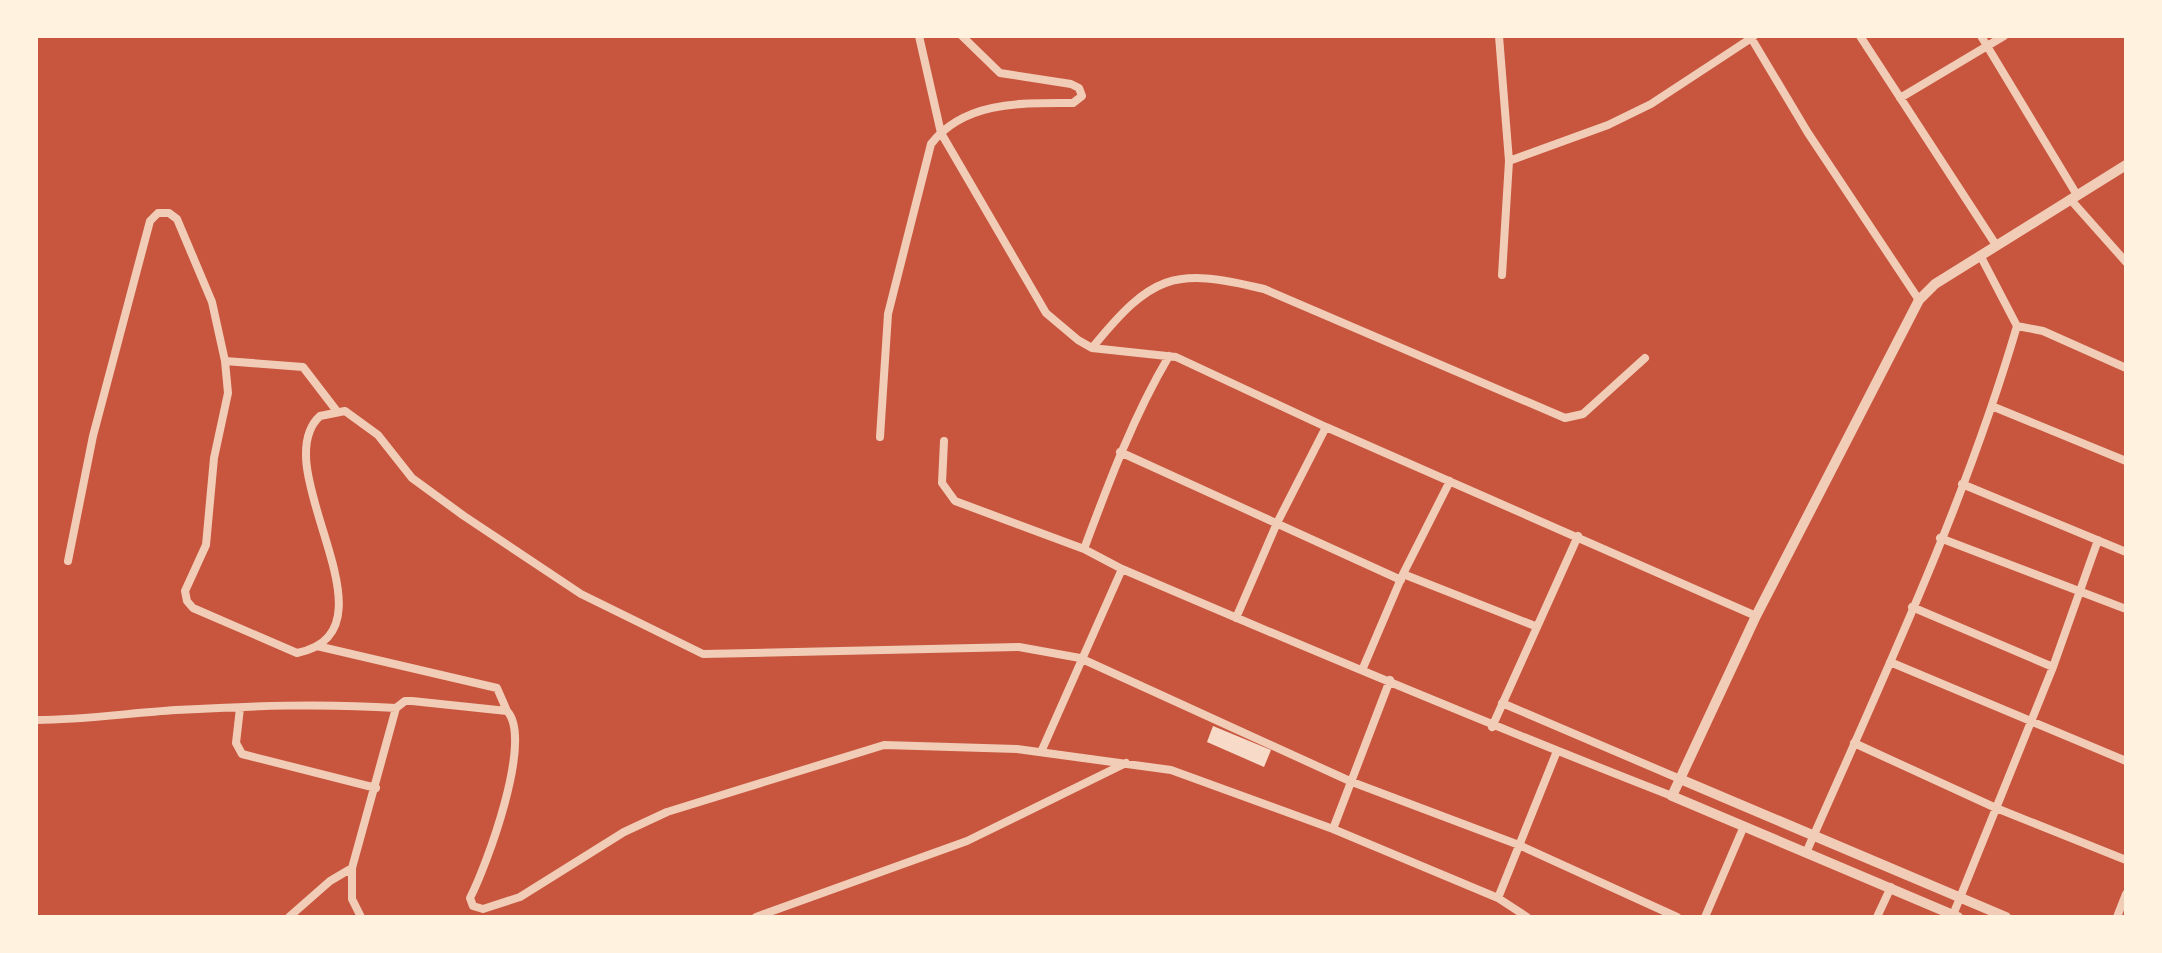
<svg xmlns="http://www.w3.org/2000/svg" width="2162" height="953" font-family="Barlow,sans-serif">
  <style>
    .building { fill: #f7dbc8 }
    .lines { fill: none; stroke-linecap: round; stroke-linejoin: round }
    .minor { stroke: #f1ccb7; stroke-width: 8 }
    .tertiary { stroke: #f1ccb7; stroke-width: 10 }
  </style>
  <rect width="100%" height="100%" fill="#c8553d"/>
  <path class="building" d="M 1213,726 L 1271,750 L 1264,767 L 1207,742 Z"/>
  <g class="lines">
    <path class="minor" d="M 919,36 L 941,133 L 1046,313 L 1078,340 L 1092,348 L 1176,357 L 1326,427 L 1756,616
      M 1499,36 L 1509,161 L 1502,275
      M 1750,36 L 1808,133 L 1919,300
      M 1860,36 L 1996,245
      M 1981,36 L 2077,195
      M 1900,98 L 2004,36
      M 1509,161 L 1608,125 L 1651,104 L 1753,37
      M 2070,199 L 2126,262
      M 2017,326 L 2043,331 L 2126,368
      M 1092,348 C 1151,276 1172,266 1264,289 L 1565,418 L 1583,414 L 1645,358
      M 225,361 L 303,367 L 336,410
      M 1994,407 L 2126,461
      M 880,437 L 888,314 L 931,144 C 965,100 1025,103 1073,103 L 1082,96 L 1079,88 L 1071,84 L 1000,73 L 962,36
      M 944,441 L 942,483 L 955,501 L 1084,549 L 1122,569 C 1304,647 1487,724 1672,796
      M 1120,452 L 1401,580
      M 1962,484 L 2126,552
      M 1940,538 L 2126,609
      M 1084,549 C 1109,482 1133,417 1169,356
      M 68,561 L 93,436 L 150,221 L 158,213 L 169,213 L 177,219 L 212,302 L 225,361 L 228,393 L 214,458 L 206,545 L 185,591 L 187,601 L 193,608 L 297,653 C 405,631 263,468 320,416 L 345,411 L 378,435 L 412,478 L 464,516 L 581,594 L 703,654 L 1019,647 L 1080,658 L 1352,782 L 1519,845 L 1677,917
      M 1403,574 L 1535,626
      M 1912,607 L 2053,667
      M 1236,618 L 1277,523 L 1326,427
      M 317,646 L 497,688 L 507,711
      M 1890,662 L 2126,761
      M 1363,668 L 1403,574 L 1450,481
      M 1502,703 L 1680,779
      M 240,708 L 236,743 L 242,754 L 376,788
      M 36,720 C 83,720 129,713 176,710 C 251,706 321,703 396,708
      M 1492,727 L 1578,536
      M 1854,743 L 1996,808 L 2126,860
      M 1041,752 L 1122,569
      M 1333,829 L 1390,680
      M 1806,853 C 1882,680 1964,507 2017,326 L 1980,255
      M 1498,898 L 1557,751
      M 1953,915 L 2053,667 L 2098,540
      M 289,917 L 330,881 L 352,868
      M 361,917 L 352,899 L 352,868 L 396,708 L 405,701 L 412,701 L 507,711 C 534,739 486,867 470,898 L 473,906 L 483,909 L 520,897 L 624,832 L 667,812 L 884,745 L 1017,749 L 1171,770 L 1333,829 L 1498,898 L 1527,917
      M 756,917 L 967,841 L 1126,763
      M 1705,917 L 1744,826
      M 1877,917 L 1891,887
      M 2117,917 L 2126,894"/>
    <path class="tertiary" d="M 1680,779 L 2006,917
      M 1958,917 L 1672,796 L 1756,616 L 1919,300 L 1935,284 L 2126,165"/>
  </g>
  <rect width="2162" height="953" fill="none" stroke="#fff3e0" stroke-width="76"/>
</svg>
